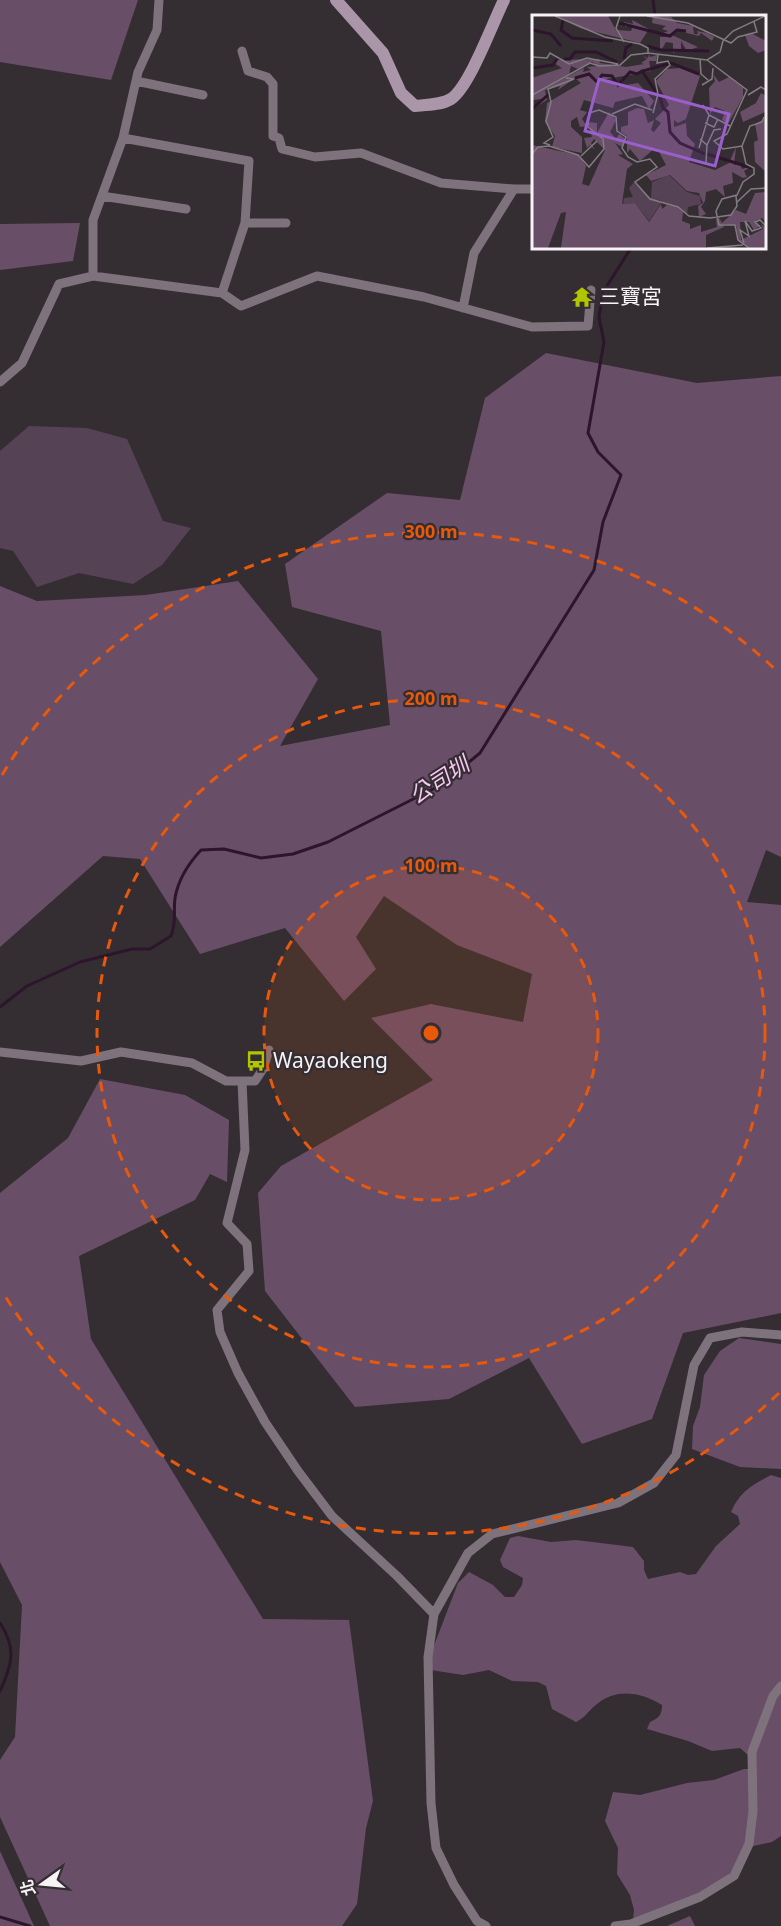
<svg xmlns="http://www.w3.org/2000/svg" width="781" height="1926" font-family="'Noto Sans','Noto Sans TC',sans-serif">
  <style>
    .green { fill: #554254 }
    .forest { fill: #694e67 }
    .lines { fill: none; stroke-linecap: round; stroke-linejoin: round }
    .stream { stroke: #2d162c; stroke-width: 3 }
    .street { stroke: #7e727d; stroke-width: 9 }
    .secondary { stroke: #aa96a8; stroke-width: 12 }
    .ring { fill: none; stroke: #e8590c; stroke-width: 3; stroke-dasharray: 10 8 }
    .labels { text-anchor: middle; stroke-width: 4.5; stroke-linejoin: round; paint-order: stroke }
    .poi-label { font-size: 21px; fill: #f6f2f6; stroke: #342e33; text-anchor: start }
    .water-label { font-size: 22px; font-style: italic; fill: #f8c7f5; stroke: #342e33 }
    .inset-river { fill: none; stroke: #2d162c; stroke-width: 3 }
    .inset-road { fill: none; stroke: #827c81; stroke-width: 1.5 }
    .view { fill: #9a5ecd; fill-opacity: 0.15; stroke: #9a5ecd; stroke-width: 3 }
    .inset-edge { fill: none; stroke: #f6f2f6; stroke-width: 3 }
    .centre { fill: #e8590c; stroke: #342e33; stroke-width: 3 }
    .ring-label { font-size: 18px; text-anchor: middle; font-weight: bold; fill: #e8590c; stroke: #342e33; stroke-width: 4.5; stroke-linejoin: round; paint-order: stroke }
  </style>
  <rect width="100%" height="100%" fill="#342e33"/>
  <path class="green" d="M 29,426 L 87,428 L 127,439 L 163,521 L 191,528 L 162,565 L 133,584 L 79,573 L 37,587 L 13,551 L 0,548 L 0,451 Z"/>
  <path class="forest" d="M 0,0 L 138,0 L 111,80 L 0,62 Z
    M 80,223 L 73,261 L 0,270 L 0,224 Z
    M 546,353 L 697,383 L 781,376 L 781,857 L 766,850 L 747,902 L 781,905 L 781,1313 L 683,1333 L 652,1419 L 582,1444 L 529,1358 L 449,1399 L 355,1407 L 265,1291 L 258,1193 L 281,1166 L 433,1080 L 371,1018 L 431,1004 L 523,1022 L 532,974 L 457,945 L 384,896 L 356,937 L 376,969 L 344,1001 L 285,928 L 200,954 L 140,859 L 103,856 L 0,947 L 0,586 L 37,601 L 146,595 L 238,581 L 318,679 L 280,746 L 390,725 L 381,631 L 292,607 L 285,564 L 387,493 L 460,500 L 485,398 Z
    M 100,1079 L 185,1095 L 229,1120 L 227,1182 L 210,1174 L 195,1200 L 79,1256 L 91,1339 L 263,1619 L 349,1620 L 373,1801 L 366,1828 L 357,1904 L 342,1926 L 50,1926 L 0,1817 L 0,1760 L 15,1737 L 22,1605 L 0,1562 L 0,1193 L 68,1138 Z
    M 739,1338 L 781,1344 L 781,1469 L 740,1467 L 692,1449 L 693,1426 L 700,1407 L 704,1375 L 720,1351 Z
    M 771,1475 L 781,1478 L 781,1836 L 772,1842 L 748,1847 L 728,1883 L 633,1920 L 634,1910 L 630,1895 L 617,1874 L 618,1848 L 605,1821 L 613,1792 L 640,1795 L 687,1783 L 714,1780 L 744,1769 L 753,1769 L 757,1763 L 740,1748 L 712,1751 L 688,1741 L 647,1729 L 650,1722 C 659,1718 662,1715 662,1705 C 641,1692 616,1688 597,1704 C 589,1710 585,1718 576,1722 L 552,1709 L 546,1686 L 538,1682 L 512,1681 L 489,1670 L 463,1675 L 431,1670 L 430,1656 L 458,1583 L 469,1572 L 493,1585 L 505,1597 L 514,1597 L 522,1585 L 523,1578 L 503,1567 L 500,1560 L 510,1538 L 518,1536 L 551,1542 L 576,1540 L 633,1547 L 644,1561 L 644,1570 L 648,1579 L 680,1572 L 688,1575 L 696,1574 L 716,1546 L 740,1524 L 738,1516 L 731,1512 C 740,1491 753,1485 771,1475 Z
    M 0,1851 L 34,1926 L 0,1926 Z
    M 690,1916 L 695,1926 L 667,1926 Z"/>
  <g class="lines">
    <path class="stream" d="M 653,0 L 655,16
      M 0,1007 L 27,986 L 80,962 L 132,949 L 150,949 L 171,936 C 177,920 173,913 175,898 C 178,880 189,863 201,850 L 224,849 L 261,858 L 293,854 L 328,842 L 441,785 L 480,753 L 594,570 L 603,522 L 621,475 L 598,452 L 588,433 L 604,342 L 599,317 L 603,292 L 631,248
      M 0,1623 C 17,1648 12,1665 0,1691
      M 0,1917 L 30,1926"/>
    <path class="street" d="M 242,51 L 248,71 L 267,77 L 273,84 L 273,136 L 279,138 L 282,149 L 315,157 L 361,153 L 441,183 L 514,189 L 474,253 L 463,308
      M 136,81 L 203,95
      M 123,138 L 249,161 L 245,223 L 222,293
      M 514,189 L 534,189
      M 102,196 L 186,209
      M 245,223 L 286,223
      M 93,276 L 222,293 L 241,306 L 317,276 L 424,297 L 532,327 L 588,326 L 591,290
      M 0,382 L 22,363 L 59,284 L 93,276 L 93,220 L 123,138 L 138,72 L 157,30 L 159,0
      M 0,1052 L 81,1061 L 121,1052 L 192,1063 L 226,1081 L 255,1081 L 263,1069 L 269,1050
      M 242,1081 L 245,1150 L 227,1223 L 247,1244 L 249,1271 L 217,1310 L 220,1332 L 238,1373 L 265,1422 L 298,1471 L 332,1516 L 397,1576 L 434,1614
      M 486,1926 L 477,1921 L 454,1885 L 436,1848 L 431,1803 L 428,1657 L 434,1614 L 468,1553 L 492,1534 L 618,1503 L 654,1483 L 676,1455 L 694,1365 L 710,1338 L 742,1332 L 781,1335
      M 615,1926 L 631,1924 L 700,1897 L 734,1876 L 749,1844 L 753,1811 L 752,1752 L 773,1696 L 781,1686"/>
    <path class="secondary" d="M 336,0 L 383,53 L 401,93 L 415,106 C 427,105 441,105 451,99 C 470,86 493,22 504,0"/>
  </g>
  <circle cx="431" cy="1033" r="167" fill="#e8590c" fill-opacity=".12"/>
  <g class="ring">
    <circle cx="431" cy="1033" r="167"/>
    <circle cx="431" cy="1033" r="334"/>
    <path d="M779 1393A501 501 0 0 1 2 1291M2 775A501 501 0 0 1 779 673"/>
  </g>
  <defs>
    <g id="temple-bare" transform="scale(1.62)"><path d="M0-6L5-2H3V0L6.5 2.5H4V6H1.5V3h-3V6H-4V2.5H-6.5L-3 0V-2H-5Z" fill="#b1c500" stroke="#342e33" stroke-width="2.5" paint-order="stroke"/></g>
    <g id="bus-bare" transform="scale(1.62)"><path d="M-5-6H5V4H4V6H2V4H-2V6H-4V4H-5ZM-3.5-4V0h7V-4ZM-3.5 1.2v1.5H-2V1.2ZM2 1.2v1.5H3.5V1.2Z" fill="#b1c500" stroke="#342e33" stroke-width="2.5" paint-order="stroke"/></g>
  </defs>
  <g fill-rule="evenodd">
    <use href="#temple-bare" x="582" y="297"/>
    <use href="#bus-bare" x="256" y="1061"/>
  </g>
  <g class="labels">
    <g class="poi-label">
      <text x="599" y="304">三寶宮</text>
      <text x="273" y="1068">Wayaokeng</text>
    </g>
    <g class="water-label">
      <text transform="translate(439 780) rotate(-33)" y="8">公司圳</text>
    </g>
  </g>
  <g transform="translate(532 15)">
    <rect width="234" height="234" fill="#342e33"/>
    <path d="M 137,160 L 155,177 L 168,181 L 169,189 L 156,192 L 155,199 L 125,184 L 129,188 L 117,206 L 103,188 L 91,189 L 92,183 L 101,182 L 97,173 L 102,167 L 119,183 L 120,167 Z" fill="#554254"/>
    <path d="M 25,1 L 76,1 L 84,15 L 99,16 L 101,11 L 93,12 L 92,7 L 101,9 L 100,5 L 117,14 L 108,28 L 48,13 ZM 121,1 L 139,2 L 145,8 L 161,11 L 162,19 L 166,19 L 165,16 L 175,18 L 182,22 L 180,26 L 169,18 L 167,21 L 147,16 L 140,20 L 166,32 L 155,36 L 149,26 L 149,34 L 141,38 L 141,28 L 134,27 L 128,37 L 128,22 L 136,22 L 131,18 L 136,16 L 130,14 L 134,11 L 120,8 ZM 219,18 L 234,26 L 234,35 L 226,38 L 217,31 L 213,20 ZM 117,39 L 118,42 L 125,40 L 124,46 L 117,46 L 119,56 L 64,66 L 77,65 L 88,71 L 106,68 L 122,86 L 117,94 L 110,81 L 83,87 L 81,93 L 52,85 L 48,95 L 55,97 L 50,104 L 55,111 L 48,112 L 45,102 L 39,106 L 39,112 L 50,122 L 50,138 L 20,132 L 23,121 L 13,107 L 15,88 L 49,68 L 43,63 L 26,75 L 28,71 L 13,75 L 15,85 L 0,94 L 10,84 L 0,85 L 0,80 L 52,53 L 51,57 L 59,55 L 55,52 L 66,51 L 60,47 L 46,54 L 39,51 L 37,59 L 0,79 L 0,63 L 30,53 L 22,48 L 24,45 L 67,44 L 68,48 L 94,52 L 112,49 L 109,48 L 115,44 L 111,41 L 116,43 ZM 148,53 L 168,61 L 154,104 L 146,108 L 142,105 L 142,112 L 154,108 L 155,121 L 163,129 L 157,147 L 183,155 L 197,148 L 204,132 L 202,150 L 208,149 L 210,154 L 220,151 L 212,156 L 215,162 L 211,163 L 200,157 L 201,168 L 191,171 L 193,182 L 184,174 L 174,177 L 173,186 L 169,192 L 174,199 L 167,202 L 166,191 L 171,188 L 167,178 L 155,176 L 138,160 L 119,166 L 114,160 L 134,150 L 126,135 L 123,133 L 108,146 L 98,134 L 95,138 L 95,121 L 89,117 L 89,112 L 96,110 L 96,97 L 105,93 L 112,94 L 116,108 L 122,105 L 119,115 L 122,117 L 129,108 L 123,104 L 137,90 L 124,66 L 135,54 ZM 181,59 L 187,67 L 197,62 L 211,73 L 211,82 L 196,109 L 190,105 L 193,96 L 183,92 L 178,99 L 177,73 L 183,66 ZM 229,78 L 234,81 L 234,101 L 233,97 L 211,107 L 208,97 L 224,88 ZM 77,97 L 84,105 L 78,117 L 84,124 L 87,119 L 93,124 L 90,132 L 83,128 L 91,139 L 86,140 L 101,149 L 95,154 L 90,189 L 103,188 L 117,207 L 129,189 L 130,194 L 135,190 L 146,193 L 151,197 L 150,206 L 158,209 L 158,214 L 169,210 L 169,217 L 185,212 L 184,203 L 192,212 L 174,220 L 174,233 L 29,233 L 34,197 L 29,198 L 16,233 L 0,233 L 0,130 L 46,140 L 54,151 L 50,169 L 57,171 L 73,135 L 62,124 L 59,128 L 63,135 L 58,130 L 55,133 L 52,123 L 60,122 L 56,107 L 65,108 L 65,118 ZM 234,103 L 234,157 L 223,147 L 222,127 L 226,125 L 223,109 ZM 234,177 L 234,207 L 230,203 L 223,206 L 228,211 L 222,215 L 217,207 L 208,207 L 209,225 L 231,214 L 229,209 L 234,213 L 234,233 L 218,233 L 207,226 L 204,210 L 188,209 L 186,201 L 190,208 L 204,195 L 214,199 L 223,178 Z" fill="#694e67"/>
    <path class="inset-river" d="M 31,5 L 29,15 L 40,23 L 81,26M 87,8 L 138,21 L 145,15 L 154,16M 0,15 L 19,19 L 29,31M 115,31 L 129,35 L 177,36M 32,44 L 38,44 L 43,37 L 64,37 L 85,47M 92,44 L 94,33 L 100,29M 0,53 L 21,50 L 25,44M 111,56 L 139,48 L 167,59M 43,63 L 57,59 L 65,67 L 70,60 L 80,61 L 86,70 L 98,57 L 105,59 L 110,56 L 124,77M 127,78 L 131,93 L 136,97 L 138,117 L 148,128 L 173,139M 0,94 L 17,79M 175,139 L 220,153"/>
    <path class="inset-road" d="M 23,1 L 73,22 L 108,29 L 116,33 L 116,38M 88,1 L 84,13 L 92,27M 115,1 L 156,8 L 199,28 L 206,22 L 225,17 L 222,7M 0,42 L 15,43 L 18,38 L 37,49 L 55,43 L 86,49M 168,44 L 169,59 L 176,65M 175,45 L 215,75 L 195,119 L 182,126 L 191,134 L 210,131 L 214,149 L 222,153 L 222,159 L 211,167 L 205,180 L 190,184 L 184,196 L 187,210 L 203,210 L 206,225 L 217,233M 170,70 L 180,64 L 181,53M 0,80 L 58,48 L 67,51 L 88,50 L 99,40 L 116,38 L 175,45 L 188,37 L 191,26 L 201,16 L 233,1M 216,80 L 229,72 L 234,75M 171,90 L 177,100 L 198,111M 121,98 L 126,79 L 123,64 L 138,50 L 136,46 L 125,48 L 126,39M 80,99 L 103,89 L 120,95M 173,108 L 182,112 L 186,104M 168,124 L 175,130 L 182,115 L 189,114M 18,130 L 12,128 L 21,122 L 14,106 L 19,87 L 16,74 L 42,64 L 34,63M 210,131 L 218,111 L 230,107 L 232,102M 167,133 L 177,100M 0,139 L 6,132 L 17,131 L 46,140 L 57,152 L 72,134 L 71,124 L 56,112 L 57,98 L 67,95 L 84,102 L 85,116 L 94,122 L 90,133 L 96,142 L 105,147 L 118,144 L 125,152 L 103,167 L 118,184 L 146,192 L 157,201 L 178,203 L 199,200 L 205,191 L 204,181M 49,141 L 65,126M 174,148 L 175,130M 204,188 L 219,174 L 234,173M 212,228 L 208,215 L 217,221 L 213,206 L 220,216 L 229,213 L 223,207 L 228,205 L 234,211M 175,233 L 211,230"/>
    <path class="view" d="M 67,64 L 197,99 L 183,151 L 53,116 Z"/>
    <rect width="234" height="234" class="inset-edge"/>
  </g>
  <circle cx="431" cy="1033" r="9" class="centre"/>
  <g class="ring-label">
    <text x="431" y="538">300 m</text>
    <text x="431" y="705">200 m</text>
    <text x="431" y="872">100 m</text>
  </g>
  <g transform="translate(42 1884) rotate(255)" stroke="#342e33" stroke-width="4.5" paint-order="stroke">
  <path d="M0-4.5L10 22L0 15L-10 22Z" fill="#f6f2f6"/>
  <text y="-9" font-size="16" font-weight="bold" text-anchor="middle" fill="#f6f2f6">北</text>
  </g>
</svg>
